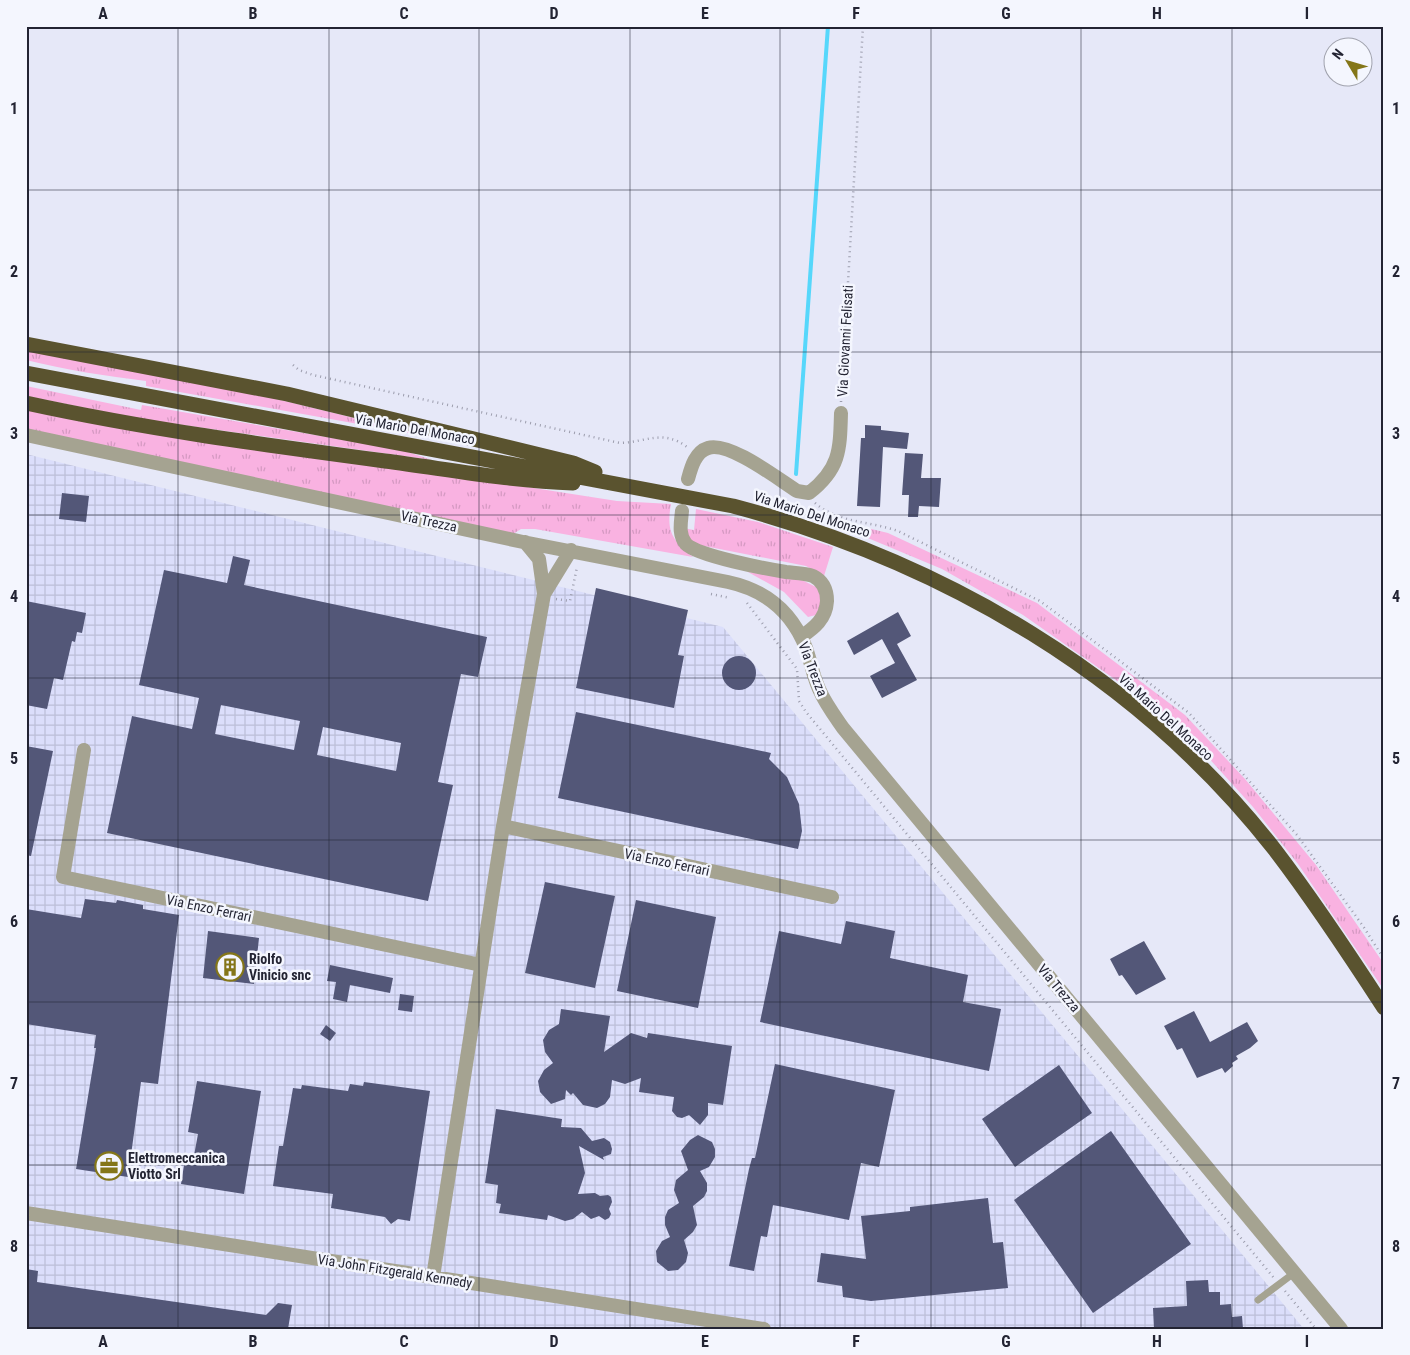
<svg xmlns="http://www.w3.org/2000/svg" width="1410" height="1355" font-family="'Roboto Condensed',sans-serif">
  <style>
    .industrial { fill: url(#industrial-grid) }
    .grass { fill: url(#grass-tufts) }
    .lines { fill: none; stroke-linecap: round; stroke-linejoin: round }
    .stream { stroke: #56d7fb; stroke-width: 4 }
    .building { fill: #535778; fill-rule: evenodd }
    .path { stroke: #9c9dad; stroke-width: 2.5; stroke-dasharray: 1 4; stroke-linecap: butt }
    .lane { stroke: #a5a391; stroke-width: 7 }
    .street { stroke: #a5a391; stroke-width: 14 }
    .highway { stroke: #5a532f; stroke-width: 15 }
    .grid { fill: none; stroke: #232433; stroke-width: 1; stroke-opacity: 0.55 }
    .labels { text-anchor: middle; stroke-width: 5; stroke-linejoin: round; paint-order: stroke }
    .street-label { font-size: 14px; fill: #232433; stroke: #f4f6fe }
    .poi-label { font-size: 14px; font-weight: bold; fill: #232433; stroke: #f4f6fe; text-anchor: start }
    .neatline { fill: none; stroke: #232433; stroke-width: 2 }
    .grid-label { font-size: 16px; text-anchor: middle; font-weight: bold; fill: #232433 }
  </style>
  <defs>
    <pattern id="industrial-grid" width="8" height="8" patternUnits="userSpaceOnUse" patternTransform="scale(1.25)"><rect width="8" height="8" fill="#dbdefb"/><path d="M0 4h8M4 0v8" fill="none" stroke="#bcbed8"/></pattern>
    <pattern id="grass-tufts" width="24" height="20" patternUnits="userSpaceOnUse" patternTransform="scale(1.25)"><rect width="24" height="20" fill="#f9b2e1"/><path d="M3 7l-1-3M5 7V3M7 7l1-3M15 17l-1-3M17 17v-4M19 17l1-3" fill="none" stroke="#d599c2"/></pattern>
  </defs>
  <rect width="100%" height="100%" fill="#e6e8f8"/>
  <path class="industrial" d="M 26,454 L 723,627 L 1304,1329 L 26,1329 Z"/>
  <path class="grass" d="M 26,350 L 232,388 L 436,438 L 146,386 L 146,381 C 106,376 66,370 26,360 Z
    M 26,386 L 141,410 L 142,405 L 402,450 L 432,460 L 140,419 L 26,396 Z
    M 26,409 L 617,501 L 671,504 C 666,531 672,540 693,557 L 535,529 L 521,529 L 513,534 L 26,430 Z
    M 696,509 L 758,522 L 833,547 L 824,576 L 806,566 L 699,545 L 692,542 L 683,528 L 694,530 Z
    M 855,525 L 888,533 L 1037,603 L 1185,715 L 1245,779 L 1316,865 L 1384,964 L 1384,990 L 1298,864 L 1253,807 L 1176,722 L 1023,615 L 942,569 L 839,526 Z
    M 748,572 L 802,580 L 818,588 L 822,602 L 816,615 L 808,617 L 784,592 Z"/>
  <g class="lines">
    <path class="stream" d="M 796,474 L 828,26"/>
  </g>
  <path class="building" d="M 865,425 L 881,426 L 881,430 L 909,433 L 907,449 L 883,447 L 880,507 L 857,506 L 861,438 L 865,438 Z
    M 905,453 L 923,454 L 921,478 L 941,478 L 939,507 L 919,506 L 918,517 L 908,517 L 909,495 L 902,495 Z
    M 62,493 L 89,496 L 86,522 L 59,519 Z
    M 233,556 L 250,560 L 244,585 L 487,637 L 478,677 L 461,674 L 438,782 L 453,785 L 428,901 L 107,833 L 132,716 L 192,729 L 199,698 L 139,685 L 164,570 L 227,583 ZM 221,705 L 300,721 L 294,750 L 215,734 ZM 323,727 L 401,743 L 396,771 L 317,755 Z
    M 596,588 L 688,610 L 678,655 L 684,656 L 674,708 L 576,688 Z
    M 26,601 L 86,613 L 82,633 L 77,632 L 75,642 L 72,641 L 63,680 L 54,678 L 47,709 L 26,705 Z
    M 898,612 L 911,636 L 897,644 L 917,680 L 882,698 L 870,676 L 895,663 L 882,639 L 854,655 L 847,641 Z
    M722 673a17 17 0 1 1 34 0a17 17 0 1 1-34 0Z
    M 576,712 L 771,753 L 769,759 L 787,777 L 799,804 L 802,831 L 798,849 L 558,798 Z
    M 26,746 L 53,751 L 31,856 L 26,855 Z
    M 545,882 L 615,896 L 595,988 L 525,973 Z
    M 85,899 L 116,903 L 117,900 L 143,905 L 143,909 L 179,915 L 158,1084 L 141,1082 L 128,1177 L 76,1169 L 96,1048 L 94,1048 L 96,1035 L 26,1024 L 26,909 L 81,918 Z
    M 636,900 L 716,917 L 698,1008 L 617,991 Z
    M 846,921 L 895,931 L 890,958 L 968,975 L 963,1002 L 1001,1009 L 989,1071 L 760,1022 L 779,931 L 841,944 Z
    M 208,931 L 259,938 L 254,984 L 203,978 Z
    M 1144,941 L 1166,979 L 1136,995 L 1122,975 L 1119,976 L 1110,959 Z
    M 330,965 L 393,978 L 390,993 L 350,985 L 347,1002 L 333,999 L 336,982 L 327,981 Z
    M 400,994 L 414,996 L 412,1012 L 398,1010 Z
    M 561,1009 L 610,1016 L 604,1052 L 631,1033 L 647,1038 L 648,1033 L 732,1046 L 723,1105 L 708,1103 L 708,1115 L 700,1125 L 689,1115 L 682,1118 L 677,1117 L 672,1111 L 674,1097 L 639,1092 L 641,1078 L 625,1084 L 612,1080 L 610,1097 L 605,1104 L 597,1108 L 583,1105 L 573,1093 L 571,1095 L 566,1090 L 565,1099 L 551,1104 L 540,1092 L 538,1081 L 544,1070 L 553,1063 L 545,1052 L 543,1040 L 549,1030 L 559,1024 Z
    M 1194,1011 L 1210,1042 L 1247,1022 L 1258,1041 L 1250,1048 L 1236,1056 L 1238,1059 L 1232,1063 L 1233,1066 L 1225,1073 L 1222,1068 L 1197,1078 L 1182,1048 L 1177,1050 L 1164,1026 Z
    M 326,1025 L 336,1033 L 330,1041 L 320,1034 Z
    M 775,1064 L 895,1090 L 879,1167 L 861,1163 L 849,1220 L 773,1205 L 767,1237 L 761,1236 L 754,1271 L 729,1266 L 749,1169 L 752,1158 L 755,1158 Z
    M 1059,1065 L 1092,1113 L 1015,1167 L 982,1119 Z
    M 197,1081 L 261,1091 L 244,1194 L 181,1184 L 185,1159 L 193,1161 L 198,1134 L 188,1132 Z
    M 364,1082 L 430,1091 L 410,1221 L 398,1219 L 391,1224 L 385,1217 L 331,1208 L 333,1194 L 273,1186 L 279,1146 L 283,1146 L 293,1088 L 301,1089 L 302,1085 L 348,1091 L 350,1084 L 363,1086 Z
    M 496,1109 L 562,1119 L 561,1127 L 581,1128 L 592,1141 L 604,1138 L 610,1142 L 612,1149 L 611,1154 L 603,1157 L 604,1160 L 579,1146 L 585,1173 L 578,1194 L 595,1193 L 600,1196 L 608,1195 L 611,1197 L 612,1202 L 609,1209 L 611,1214 L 609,1218 L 605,1220 L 599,1216 L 591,1219 L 582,1212 L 573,1219 L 565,1221 L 548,1215 L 547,1220 L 499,1213 L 501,1204 L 496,1203 L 498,1185 L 485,1183 Z
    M 1111,1131 L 1191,1244 L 1093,1313 L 1014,1200 Z
    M 698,1135 L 712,1142 L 715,1149 L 715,1157 L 709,1167 L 700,1171 L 707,1183 L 707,1191 L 704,1197 L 693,1206 L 697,1225 L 693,1232 L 684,1240 L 688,1253 L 686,1262 L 678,1270 L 668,1271 L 657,1262 L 656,1251 L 662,1241 L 670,1237 L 665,1225 L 665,1217 L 668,1210 L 679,1203 L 674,1190 L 676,1180 L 688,1170 L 681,1151 L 690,1140 Z
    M 988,1198 L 993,1243 L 1003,1242 L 1008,1288 L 871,1301 L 843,1297 L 842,1286 L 817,1282 L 821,1253 L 866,1259 L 861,1216 L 910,1211 L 910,1207 Z
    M 26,1269 L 38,1271 L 37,1282 L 266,1315 L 278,1303 L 292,1305 L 288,1329 L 26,1329 Z
    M 1208,1280 L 1209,1292 L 1220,1292 L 1220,1305 L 1231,1304 L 1232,1317 L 1242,1316 L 1243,1329 L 1154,1329 L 1153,1308 L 1187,1306 L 1186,1281 Z"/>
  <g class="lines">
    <path class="path" d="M 293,365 L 299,370 L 313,375 L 620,443 C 647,442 663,429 687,447
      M 841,402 L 863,26
      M 815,503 C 838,523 870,521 898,531 L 1040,601 L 1189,713 L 1297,835 L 1363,926 L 1384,959
      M 711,594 L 730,598
      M 556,599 L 570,601 L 577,567
      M 747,603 L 797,669 L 799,701 L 806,712 L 1274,1278
      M 1285,1291 L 1316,1329"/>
    <path class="lane" d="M 1258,1300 L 1294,1273"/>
    <path class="street" d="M 26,435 L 523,542 L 728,582 C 765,590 792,612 806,648 C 811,662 813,676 819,689 C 825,703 834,715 843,728 L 1341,1329
      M 688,479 C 691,468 695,452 708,448 C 729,441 778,479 797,491 L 809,493 C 840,469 840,450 841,413
      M 682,511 C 681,522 678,535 686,544 C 698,556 767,569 786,572 C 794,573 805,573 813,576 C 823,581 827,590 827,601 C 826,619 814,628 801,637
      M 544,594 L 571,550
      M 84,750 L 63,877 L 481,965
      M 503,826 L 832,897
      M 26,1213 L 764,1329
      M 433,1277 L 503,826 L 544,594 L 539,559 L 525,542"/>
    <path class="highway" d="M 26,344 L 287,394 L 573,463 L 595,472
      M 26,373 L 733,506 C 944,562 1139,676 1275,850 C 1314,901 1349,954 1384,1008
      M 26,403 C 145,429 265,445 385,461 C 447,469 510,481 573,483"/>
  </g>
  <path class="grid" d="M 178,26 L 178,1329M 329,26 L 329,1329M 479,26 L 479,1329M 630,26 L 630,1329M 780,26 L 780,1329M 931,26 L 931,1329M 1081,26 L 1081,1329M 1232,26 L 1232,1329M 26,190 L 1384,190M 26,352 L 1384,352M 26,515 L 1384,515M 26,678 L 1384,678M 26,840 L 1384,840M 26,1002 L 1384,1002M 26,1165 L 1384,1165"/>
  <defs>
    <g id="building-ring" transform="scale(1.4375)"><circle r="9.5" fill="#f4f6fe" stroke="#847619" stroke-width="1.5"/><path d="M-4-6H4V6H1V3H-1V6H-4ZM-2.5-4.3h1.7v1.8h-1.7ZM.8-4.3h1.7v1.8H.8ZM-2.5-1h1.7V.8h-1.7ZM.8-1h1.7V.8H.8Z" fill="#847619"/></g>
    <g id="office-ring" transform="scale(1.4375)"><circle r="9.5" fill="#f4f6fe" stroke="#847619" stroke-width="1.5"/><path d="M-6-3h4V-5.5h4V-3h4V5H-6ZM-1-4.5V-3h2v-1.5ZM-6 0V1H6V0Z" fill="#847619"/></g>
  </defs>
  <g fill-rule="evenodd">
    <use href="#building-ring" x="230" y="967"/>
    <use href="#office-ring" x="109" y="1166"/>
  </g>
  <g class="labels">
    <g class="street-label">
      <text transform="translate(845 341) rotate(-87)" y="5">Via Giovanni Felisati</text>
      <text transform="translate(415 429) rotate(10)" y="5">Via Mario Del Monaco</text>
      <text transform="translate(812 514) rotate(18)" y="5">Via Mario Del Monaco</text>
      <text transform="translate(429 521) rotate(12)" y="5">Via Trezza</text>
      <text transform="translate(813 669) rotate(69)" y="5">Via Trezza</text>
      <text transform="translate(1166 717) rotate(42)" y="5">Via Mario Del Monaco</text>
      <text transform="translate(667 862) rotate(12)" y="5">Via Enzo Ferrari</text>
      <text transform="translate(209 908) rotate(12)" y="5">Via Enzo Ferrari</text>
      <text transform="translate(1059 988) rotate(50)" y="5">Via Trezza</text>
      <text transform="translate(395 1271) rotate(9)" y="5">Via John Fitzgerald Kennedy</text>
    </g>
    <g class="poi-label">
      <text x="249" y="964">Riolfo<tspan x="249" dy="16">Vinicio snc</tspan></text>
      <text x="128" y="1163">Elettromeccanica<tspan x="128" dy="16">Viotto Srl</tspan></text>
    </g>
  </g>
  <rect width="1410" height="1355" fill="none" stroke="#f4f6fe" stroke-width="55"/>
  <g transform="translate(1348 62) rotate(308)"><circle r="24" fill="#f4f6fe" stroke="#a0a2ad"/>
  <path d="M0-4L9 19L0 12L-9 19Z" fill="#847619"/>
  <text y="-8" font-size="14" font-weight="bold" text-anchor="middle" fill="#232433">N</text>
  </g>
  <rect x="28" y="28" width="1354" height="1300" class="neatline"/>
  <g class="grid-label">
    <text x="103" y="19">A</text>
    <text x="253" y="19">B</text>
    <text x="404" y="19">C</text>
    <text x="554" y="19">D</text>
    <text x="705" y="19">E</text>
    <text x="856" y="19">F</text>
    <text x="1006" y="19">G</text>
    <text x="1157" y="19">H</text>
    <text x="1307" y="19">I</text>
    <text x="14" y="114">1</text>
    <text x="1396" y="114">1</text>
    <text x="14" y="277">2</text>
    <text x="1396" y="277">2</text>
    <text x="14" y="439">3</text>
    <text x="1396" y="439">3</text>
    <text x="14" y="602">4</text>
    <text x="1396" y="602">4</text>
    <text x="14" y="764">5</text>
    <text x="1396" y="764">5</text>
    <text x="14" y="927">6</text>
    <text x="1396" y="927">6</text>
    <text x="14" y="1089">7</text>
    <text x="1396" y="1089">7</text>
    <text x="14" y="1252">8</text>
    <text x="1396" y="1252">8</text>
    <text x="103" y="1347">A</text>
    <text x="253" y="1347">B</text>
    <text x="404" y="1347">C</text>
    <text x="554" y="1347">D</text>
    <text x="705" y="1347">E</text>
    <text x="856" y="1347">F</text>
    <text x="1006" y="1347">G</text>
    <text x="1157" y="1347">H</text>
    <text x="1307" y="1347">I</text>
  </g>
</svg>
